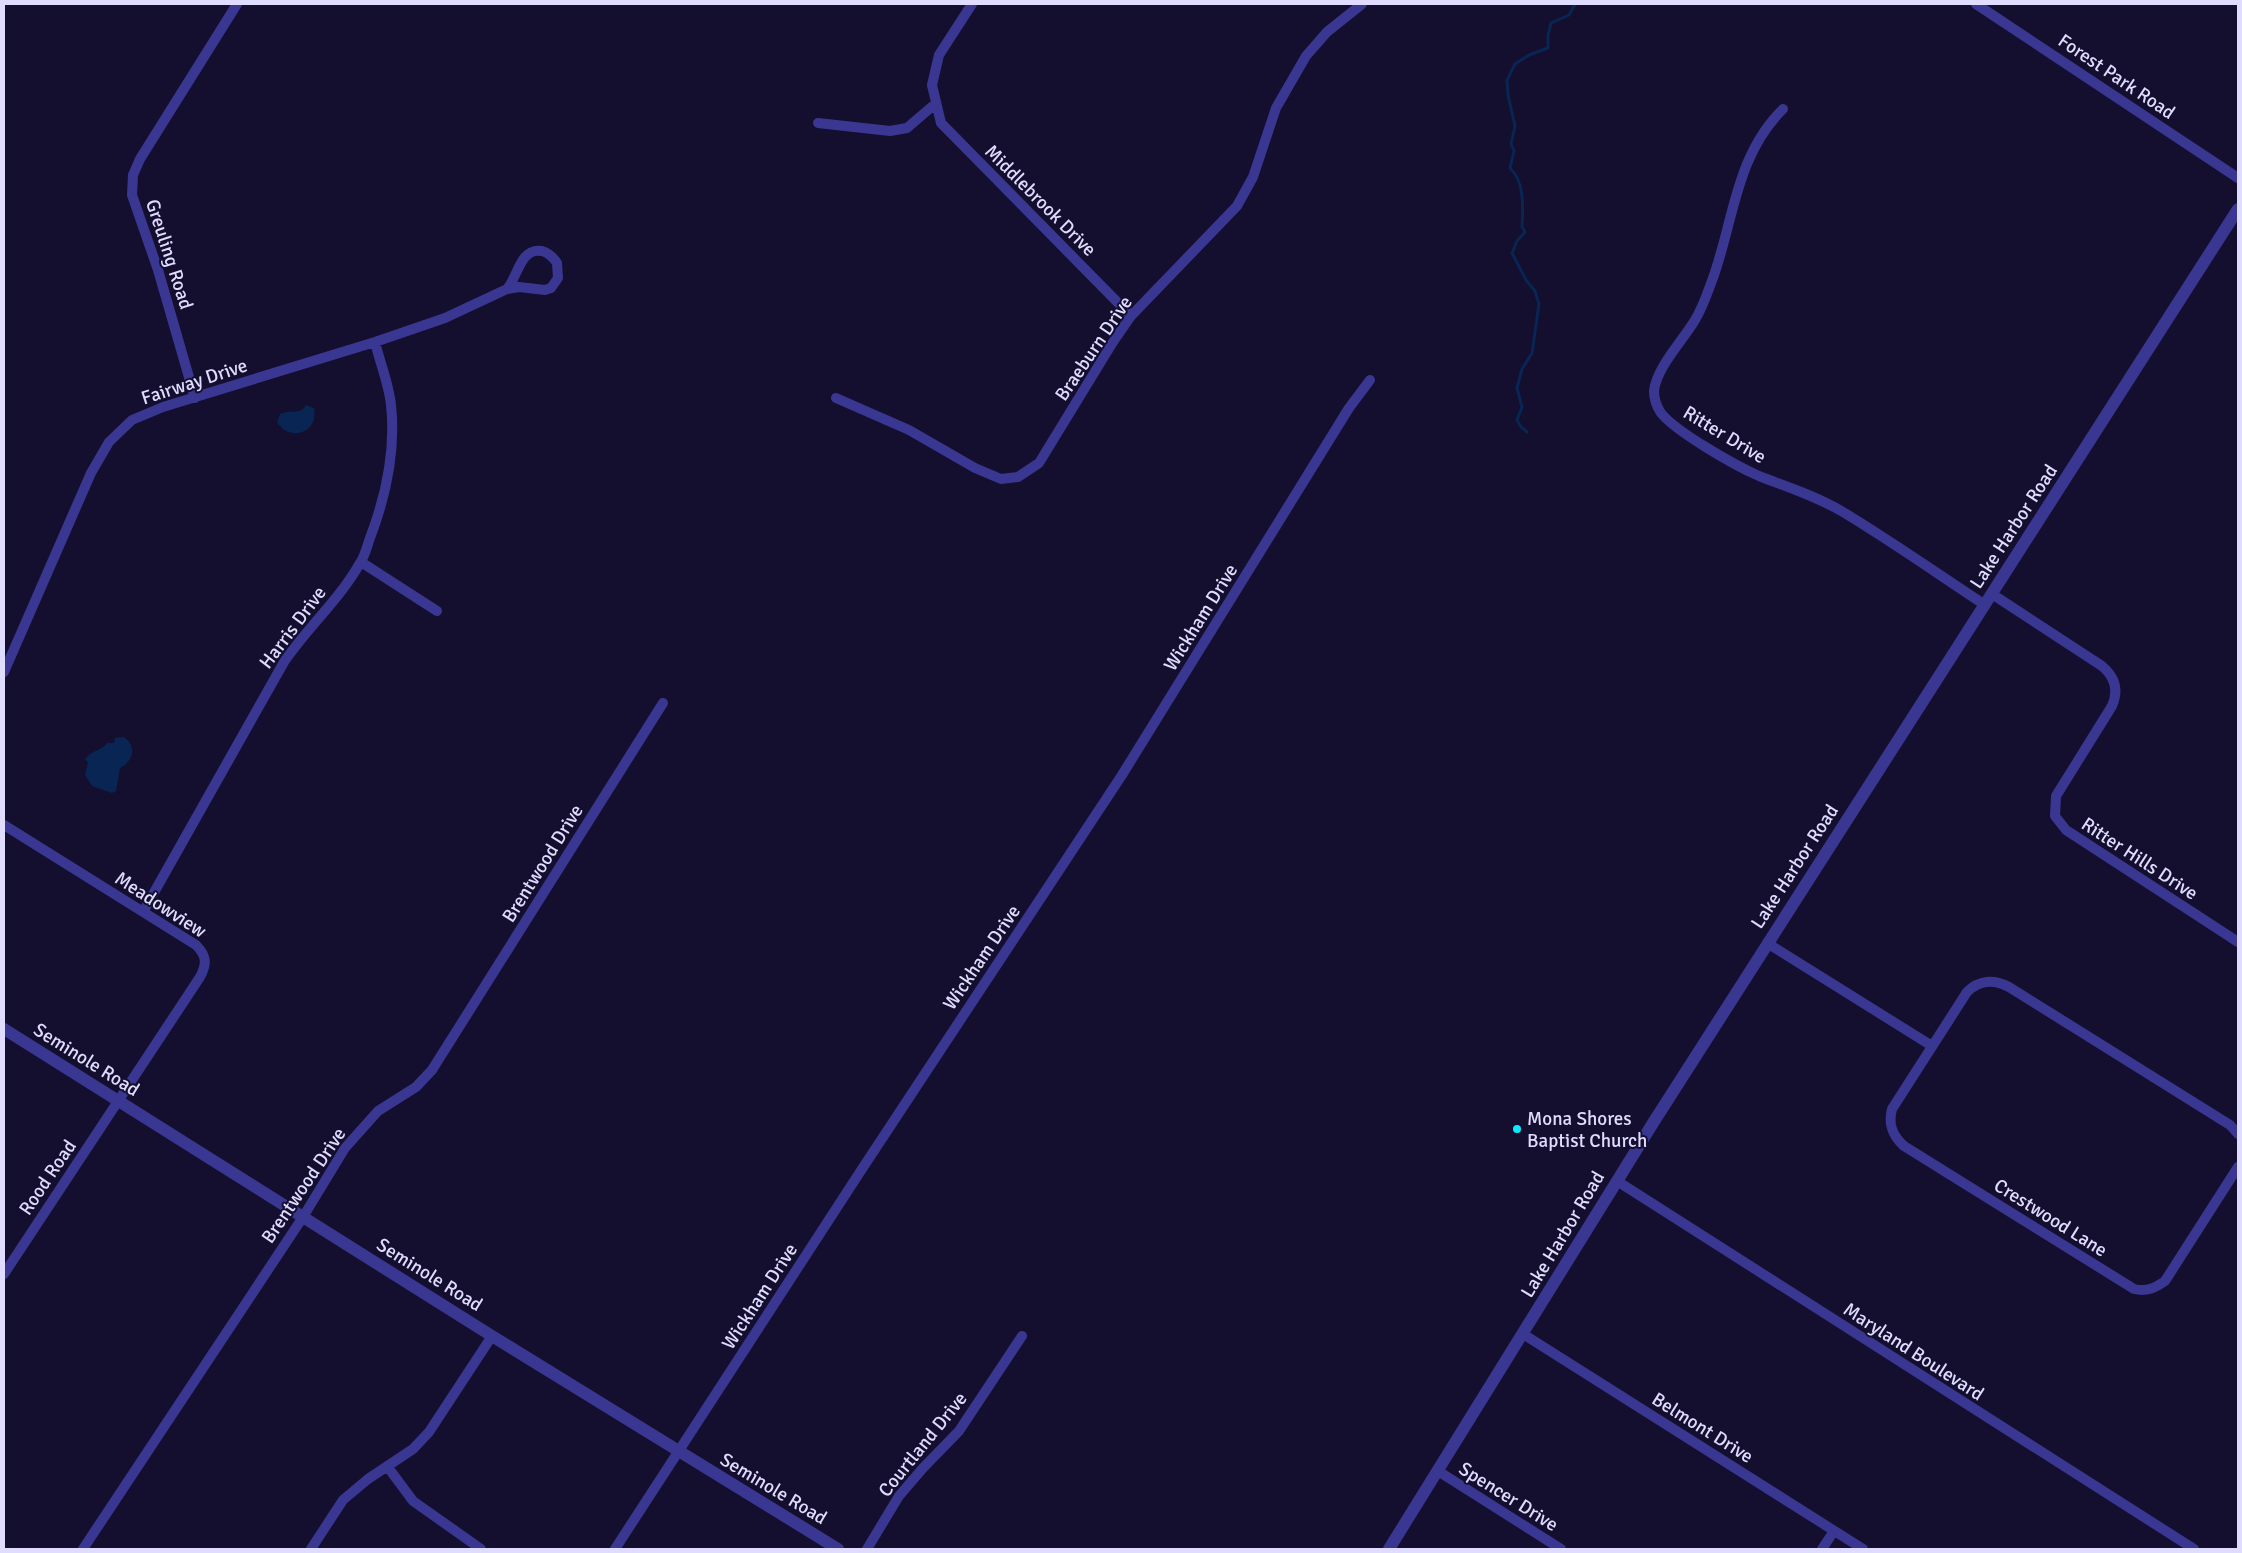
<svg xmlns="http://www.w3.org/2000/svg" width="2242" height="1553" font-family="Signika,sans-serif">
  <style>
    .water { fill: #082554 }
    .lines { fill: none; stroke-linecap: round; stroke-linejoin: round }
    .stream { stroke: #082554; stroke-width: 3 }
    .minor { stroke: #393791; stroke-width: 10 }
    .tertiary { stroke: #393791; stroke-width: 12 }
    .poi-dot { fill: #08eaff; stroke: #140f2e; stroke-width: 2 }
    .labels { text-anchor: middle; stroke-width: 4; stroke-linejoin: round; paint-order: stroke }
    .street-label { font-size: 19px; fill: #e0dcff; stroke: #140f2e }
    .poi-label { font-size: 19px; fill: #e0dcff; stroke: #140f2e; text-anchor: start }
  </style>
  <rect width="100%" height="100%" fill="#140f2e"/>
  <path class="water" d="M 306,405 L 314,408 C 319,434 289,442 277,422 L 280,414 C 290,409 300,416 306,405 Z
    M 124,737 C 137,746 134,761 120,768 L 116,791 L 112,793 L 92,786 L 85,775 L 88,762 L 85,759 C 93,749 102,751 107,743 L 114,743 L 115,738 Z"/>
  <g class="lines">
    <path class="stream" d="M 1527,432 L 1521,427 L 1517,420 L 1522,407 L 1517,388 L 1522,369 L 1532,353 L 1539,304 L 1535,291 L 1526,280 L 1512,253 L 1517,241 L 1525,232 L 1522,227 C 1523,208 1525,182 1510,168 L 1514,151 L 1511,144 L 1515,126 L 1508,95 L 1507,80 L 1515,64 L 1529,55 L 1548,48 L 1548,36 L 1551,23 L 1569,15 L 1575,4"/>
    <path class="minor" d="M 972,4 L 939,55 L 932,85 L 941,123 L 1131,316
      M 1976,4 L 2238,178
      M 1783,109 C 1736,155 1734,219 1713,278 C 1708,291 1703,307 1695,320 C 1684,339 1656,368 1654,391 C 1654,399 1657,407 1661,413 C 1676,432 1736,466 1759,476 C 1787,487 1816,496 1843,512 C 1891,541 1938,574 1985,605
      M 818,123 L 890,131 L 907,128 L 935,104
      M 195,398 L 158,270 L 132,195 L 133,175 L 140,159 L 237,4
      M 836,398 L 909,430 L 975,468 L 1001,479 L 1018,477 L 1039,463 L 1113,342 L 1131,316 L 1237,206 L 1253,177 L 1276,108 L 1306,56 L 1327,32 L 1362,4
      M 361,562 L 437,611
      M 1992,594 L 2102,666 C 2115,677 2119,690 2112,706 L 2056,796 L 2055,816 L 2066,830 L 2238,942
      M 4,672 L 91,473 L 109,442 L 132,420 L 163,407 L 375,342 L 445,318 L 507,289 L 519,287 L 545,290 L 551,288 L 558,278 L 557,263 C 553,257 549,253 542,251 C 520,247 518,277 507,289
      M 4,825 L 196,945 C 207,956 207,964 200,977 L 4,1274
      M 143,912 L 284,662 C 307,628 340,599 360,563 C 365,556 367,546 370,538 C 386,496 396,451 391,405 C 389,384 380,363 375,342
      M 1767,943 L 1932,1046
      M 2238,1134 L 2230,1125 L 2009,987 C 1994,979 1979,980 1967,992 L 1892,1109 C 1888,1124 1892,1135 1904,1146 L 2134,1289 C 2147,1292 2155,1288 2165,1281 L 2238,1167
      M 1617,1181 L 2194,1549
      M 1523,1334 L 1863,1549
      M 387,1466 L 413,1501 L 481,1549
      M 1438,1471 L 1561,1549
      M 83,1549 L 303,1217 L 345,1148 L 378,1111 L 416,1087 L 432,1070 L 663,703
      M 311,1549 L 343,1500 L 368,1479 L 413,1449 L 429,1432 L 492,1336
      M 615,1549 L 860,1172 L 1122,775 L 1349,408 L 1370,380
      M 867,1549 L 899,1496 L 923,1468 L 959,1431 L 1022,1336
      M 1822,1549 L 1834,1531"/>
    <path class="tertiary" d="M 4,1029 L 492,1336 L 838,1549
      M 1389,1549 L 1653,1123 L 2238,209"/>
  </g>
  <circle class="poi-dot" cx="1517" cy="1129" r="5"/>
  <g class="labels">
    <g class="street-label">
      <text transform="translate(2117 76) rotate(34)" y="7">Forest Park Road</text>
      <text transform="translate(1041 200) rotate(45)" y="7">Middlebrook Drive</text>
      <text transform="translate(170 254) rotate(72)" y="7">Greuling Road</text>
      <text transform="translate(1093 348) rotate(-56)" y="7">Braeburn Drive</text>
      <text transform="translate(194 381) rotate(-18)" y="7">Fairway Drive</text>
      <text transform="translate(1725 434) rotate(31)" y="7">Ritter Drive</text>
      <text transform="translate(2013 526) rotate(-57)" y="7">Lake Harbor Road</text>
      <text transform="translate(1200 617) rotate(-58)" y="7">Wickham Drive</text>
      <text transform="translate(292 627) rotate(-53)" y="7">Harris Drive</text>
      <text transform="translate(2140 858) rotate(33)" y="7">Ritter Hills Drive</text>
      <text transform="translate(542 863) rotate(-58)" y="7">Brentwood Drive</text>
      <text transform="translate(1794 866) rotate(-57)" y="7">Lake Harbor Road</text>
      <text transform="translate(161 904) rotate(33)" y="7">Meadowview</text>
      <text transform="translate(981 957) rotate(-56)" y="7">Wickham Drive</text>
      <text transform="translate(87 1059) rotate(32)" y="7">Seminole Road</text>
      <text transform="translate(47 1177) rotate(-56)" y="7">Rood Road</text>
      <text transform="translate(303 1185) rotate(-56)" y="7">Brentwood Drive</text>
      <text transform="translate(2051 1217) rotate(32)" y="7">Crestwood Lane</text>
      <text transform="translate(1562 1234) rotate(-59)" y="7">Lake Harbor Road</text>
      <text transform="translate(430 1274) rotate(32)" y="7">Seminole Road</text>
      <text transform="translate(759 1296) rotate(-57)" y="7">Wickham Drive</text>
      <text transform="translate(1914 1351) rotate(33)" y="7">Maryland Boulevard</text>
      <text transform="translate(1703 1427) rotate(32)" y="7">Belmont Drive</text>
      <text transform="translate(922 1444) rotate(-51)" y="7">Courtland Drive</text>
      <text transform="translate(774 1488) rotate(31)" y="7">Seminole Road</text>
      <text transform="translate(1509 1496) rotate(32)" y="7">Spencer Drive</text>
    </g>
    <g class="poi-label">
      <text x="1527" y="1125">Mona Shores<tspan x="1527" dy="22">Baptist Church</tspan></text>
    </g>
  </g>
  <rect width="2242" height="1553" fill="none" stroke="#e0dcff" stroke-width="10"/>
</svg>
